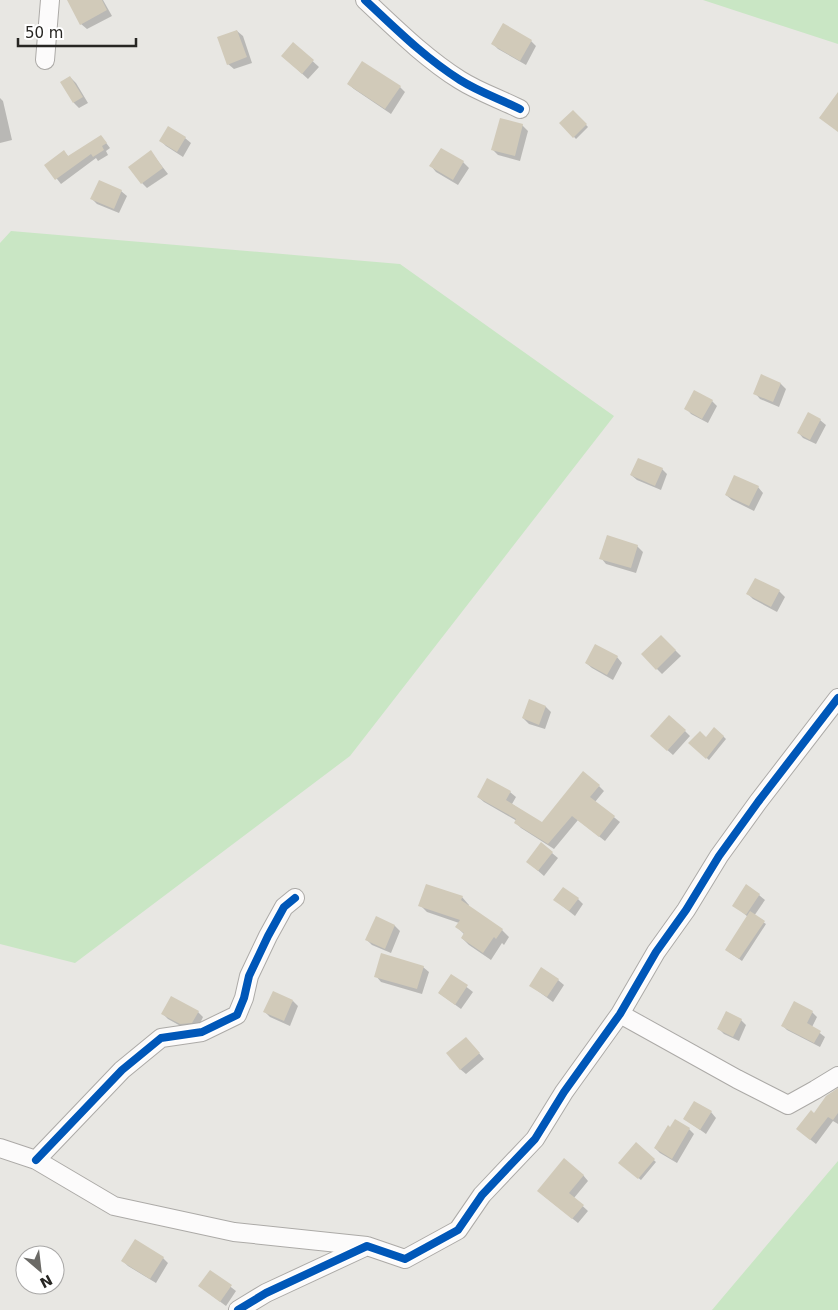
<svg xmlns="http://www.w3.org/2000/svg" width="838" height="1310" font-family="'DejaVu Sans',sans-serif">
  <style>
    .green { fill: #c9e6c4 }
    .shadow { fill: #0003 }
    .building { fill: #d1cab9 }
    .lines { fill: none; stroke-linecap: round; stroke-linejoin: round }
    .street-casing { stroke: #acaaa7; stroke-width: 20 }
    .street { stroke: #fcfbfb; stroke-width: 18 }
    .cycleway-casing { stroke: #fff; stroke-width: 11 }
    .cycleway { stroke: #0057b8; stroke-width: 8 }
  </style>
  <rect width="100%" height="100%" fill="#e8e7e3"/>
  <path class="green" d="M 703,0 L 838,0 L 838,44 Z
    M 11,231 L 400,264 L 614,416 L 350,756 L 75,963 L 0,944 L 0,243 Z
    M 838,1161 L 838,1310 L 712,1310 Z"/>
  <path class="shadow" d="M 68,0 L 103,0 L 112,16 L 87,29 L 81,24 Z
    M 237,31 L 243,36 L 252,63 L 234,69 L 228,64 Z
    M 531,41 L 536,46 L 526,65 L 498,49 L 493,44 Z
    M 293,43 L 319,67 L 308,79 L 288,61 Z
    M 70,77 L 76,83 L 88,103 L 79,108 L 74,103 Z
    M 348,84 L 400,87 L 405,92 L 391,114 L 354,89 Z
    M 0,98 L 3,101 L 12,140 L 0,143 Z
    M 573,111 L 588,127 L 576,139 L 561,123 Z
    M 522,125 L 528,131 L 520,161 L 498,155 L 493,150 Z
    M 101,136 L 110,148 L 106,151 L 108,155 L 98,161 L 96,158 L 61,184 L 46,165 L 64,152 L 69,157 Z
    M 185,138 L 191,143 L 183,157 L 166,146 L 161,141 Z
    M 441,149 L 463,162 L 469,168 L 458,185 L 436,172 L 431,166 Z
    M 151,152 L 168,174 L 147,188 L 142,183 Z
    M 121,191 L 127,196 L 119,213 L 97,204 L 92,199 Z
    M 762,376 L 781,384 L 786,389 L 779,407 L 760,399 L 755,393 Z
    M 712,401 L 717,406 L 708,423 L 691,414 L 686,408 Z
    M 820,420 L 826,425 L 816,444 L 803,438 L 798,432 Z
    M 662,469 L 667,474 L 661,490 L 637,480 L 631,475 Z
    M 758,487 L 763,493 L 754,511 L 732,500 L 726,495 Z
    M 637,546 L 643,552 L 636,573 L 606,564 L 601,558 Z
    M 779,591 L 785,597 L 777,612 L 753,599 L 748,594 Z
    M 661,636 L 681,656 L 662,674 L 642,654 Z
    M 617,657 L 622,663 L 613,680 L 592,668 L 586,663 Z
    M 530,701 L 546,707 L 551,712 L 545,729 L 529,724 L 523,718 Z
    M 685,731 L 690,736 L 673,755 L 657,741 Z
    M 723,736 L 726,739 L 709,760 L 690,743 Z
    M 599,786 L 604,791 L 595,802 L 620,822 L 605,841 L 578,820 L 554,849 L 521,828 L 515,822 L 517,821 L 484,802 L 478,797 L 510,792 L 516,797 L 512,804 L 542,824 Z
    M 552,853 L 558,858 L 544,876 L 528,862 Z
    M 759,895 L 765,900 L 754,916 L 766,924 L 742,961 L 729,952 L 748,917 L 734,905 Z
    M 462,897 L 469,905 L 468,907 L 502,930 L 509,937 L 504,945 L 502,943 L 491,960 L 469,945 L 462,938 L 464,934 L 457,927 L 459,923 L 427,912 L 420,905 Z
    M 578,899 L 583,904 L 575,916 L 555,900 Z
    M 376,918 L 395,926 L 400,931 L 391,953 L 372,945 L 367,940 Z
    M 423,967 L 429,972 L 422,994 L 381,982 L 376,976 Z
    M 451,975 L 473,992 L 461,1009 L 439,993 Z
    M 558,980 L 564,985 L 553,1002 L 531,986 Z
    M 293,1001 L 298,1006 L 290,1026 L 270,1017 L 265,1012 Z
    M 198,1012 L 203,1017 L 198,1028 L 186,1029 L 168,1019 L 163,1014 Z
    M 812,1012 L 817,1017 L 812,1027 L 825,1037 L 820,1047 L 787,1030 L 782,1025 Z
    M 741,1020 L 746,1025 L 739,1041 L 724,1034 L 718,1028 Z
    M 471,1044 L 484,1059 L 466,1074 L 460,1069 Z
    M 838,1090 L 838,1124 L 833,1121 L 816,1144 L 802,1133 L 815,1114 Z
    M 711,1112 L 716,1118 L 706,1134 L 685,1119 Z
    M 689,1129 L 694,1134 L 677,1163 L 660,1153 L 655,1148 Z
    M 636,1144 L 656,1162 L 641,1180 L 620,1163 Z
    M 583,1175 L 588,1181 L 574,1198 L 588,1211 L 578,1223 L 544,1196 Z
    M 163,1258 L 168,1263 L 156,1283 L 128,1266 L 123,1261 Z
    M 210,1271 L 236,1291 L 226,1306 L 199,1286 Z"/>
  <path class="building" d="M 67,0 L 102,0 L 107,10 L 80,25 Z
    M 503,23 L 532,40 L 520,61 L 491,44 Z
    M 237,30 L 247,57 L 227,65 L 217,37 Z
    M 293,42 L 314,60 L 302,74 L 281,56 Z
    M 362,61 L 401,86 L 385,109 L 347,84 Z
    M 70,76 L 83,97 L 73,103 L 60,82 Z
    M 838,92 L 838,132 L 819,118 Z
    M 573,110 L 587,124 L 573,138 L 559,123 Z
    M 500,118 L 523,124 L 515,156 L 491,150 Z
    M 168,126 L 186,137 L 177,152 L 159,141 Z
    M 101,135 L 107,143 L 102,146 L 104,150 L 93,157 L 91,154 L 55,180 L 44,165 L 64,150 L 68,156 Z
    M 441,148 L 464,161 L 453,180 L 429,166 Z
    M 151,150 L 163,168 L 141,184 L 128,167 Z
    M 99,180 L 122,190 L 114,209 L 90,199 Z
    M 761,374 L 781,383 L 773,402 L 753,394 Z
    M 694,390 L 713,400 L 702,419 L 684,409 Z
    M 808,412 L 821,419 L 810,440 L 797,433 Z
    M 638,458 L 663,468 L 655,486 L 630,475 Z
    M 734,475 L 759,486 L 749,506 L 725,495 Z
    M 607,535 L 638,545 L 631,568 L 599,559 Z
    M 755,578 L 780,590 L 771,607 L 746,594 Z
    M 661,635 L 676,650 L 656,670 L 641,654 Z
    M 595,644 L 618,656 L 607,675 L 585,663 Z
    M 529,699 L 546,706 L 539,725 L 522,718 Z
    M 669,715 L 686,730 L 667,751 L 650,736 Z
    M 714,727 L 724,736 L 706,759 L 688,743 L 700,731 L 706,737 Z
    M 583,771 L 600,785 L 590,797 L 615,816 L 599,837 L 572,816 L 548,844 L 514,823 L 516,819 L 477,797 L 487,778 L 511,791 L 506,800 L 542,822 Z
    M 541,842 L 553,852 L 538,871 L 526,862 Z
    M 426,884 L 463,896 L 461,900 L 503,929 L 496,939 L 494,937 L 483,953 L 461,938 L 464,933 L 455,927 L 460,920 L 418,906 Z
    M 746,884 L 760,894 L 746,915 L 732,906 Z
    M 563,887 L 579,898 L 569,911 L 553,900 Z
    M 750,911 L 765,921 L 739,959 L 725,950 Z
    M 376,916 L 395,925 L 385,949 L 365,940 Z
    M 381,953 L 424,966 L 417,989 L 374,977 Z
    M 541,967 L 559,979 L 547,997 L 529,986 Z
    M 451,974 L 468,985 L 455,1005 L 438,993 Z
    M 273,991 L 293,1000 L 284,1021 L 263,1012 Z
    M 171,996 L 199,1011 L 192,1023 L 180,1024 L 161,1014 Z
    M 794,1001 L 813,1011 L 807,1023 L 821,1031 L 814,1043 L 781,1026 Z
    M 726,1011 L 742,1019 L 733,1037 L 717,1029 Z
    M 466,1037 L 480,1053 L 460,1070 L 446,1053 Z
    M 838,1088 L 838,1113 L 833,1120 L 828,1117 L 810,1140 L 796,1129 L 811,1110 L 814,1113 L 826,1096 Z
    M 694,1101 L 712,1111 L 700,1130 L 683,1119 Z
    M 675,1119 L 690,1128 L 672,1159 L 654,1148 L 668,1125 L 670,1127 Z
    M 636,1142 L 655,1159 L 638,1179 L 618,1163 Z
    M 564,1158 L 584,1175 L 569,1193 L 584,1205 L 572,1219 L 537,1191 Z
    M 135,1239 L 164,1257 L 150,1279 L 121,1261 Z
    M 210,1270 L 232,1285 L 220,1302 L 198,1286 Z"/>
  <g class="lines">
    <g class="street-casing">
      <path id="street" d="M 365,0 C 395,28 425,58 460,80 C 479,92 500,99 520,109
        M 45,60 L 50,0
        M 620,1014 L 737,1079 L 788,1105 L 815,1090 L 838,1076
        M 0,1148 L 36,1160 L 114,1206 L 234,1232 L 367,1246
        M 36,1160 L 122,1070 L 161,1038 L 202,1032 L 237,1015 L 244,998 L 249,976 L 268,936 L 284,907 L 295,898
        M 238,1310 L 266,1293 L 367,1246 L 405,1259 L 458,1230 L 482,1195 L 535,1139 L 564,1092 L 620,1014 L 656,952 L 686,910 L 719,856 L 758,802 L 838,698"/>
    </g>
    <use href="#street" class="street"/>
    <g class="cycleway-casing">
      <path id="cycleway" d="M 365,0 C 395,28 425,58 460,80 C 479,92 500,99 520,109
        M 36,1160 L 122,1070 L 161,1038 L 202,1032 L 237,1015 L 244,998 L 249,976 L 268,936 L 284,907 L 295,898
        M 238,1310 L 266,1293 L 367,1246 L 405,1259 L 458,1230 L 482,1195 L 535,1139 L 564,1092 L 620,1014 L 656,952 L 686,910 L 719,856 L 758,802 L 838,698"/>
    </g>
    <use href="#cycleway" class="cycleway"/>
  </g>
  <g transform="translate(40 1270) rotate(152)"><circle r="24" fill="#ffffff" stroke="#a9a8a7"/>
  <path d="M0-4L9 19L0 12L-9 19Z" fill="#6b6a66"/>
  <text y="-8" font-size="14" font-weight="bold" text-anchor="middle" fill="#272623">N</text>
  </g>
  <path d="M18 38v8h118v-8" fill="none" stroke="#272623" stroke-width="2.5"/>
  <text x="25" y="38" font-size="15" fill="#272623" stroke="#ffffff" stroke-width="4" paint-order="stroke">50 m</text>
</svg>
